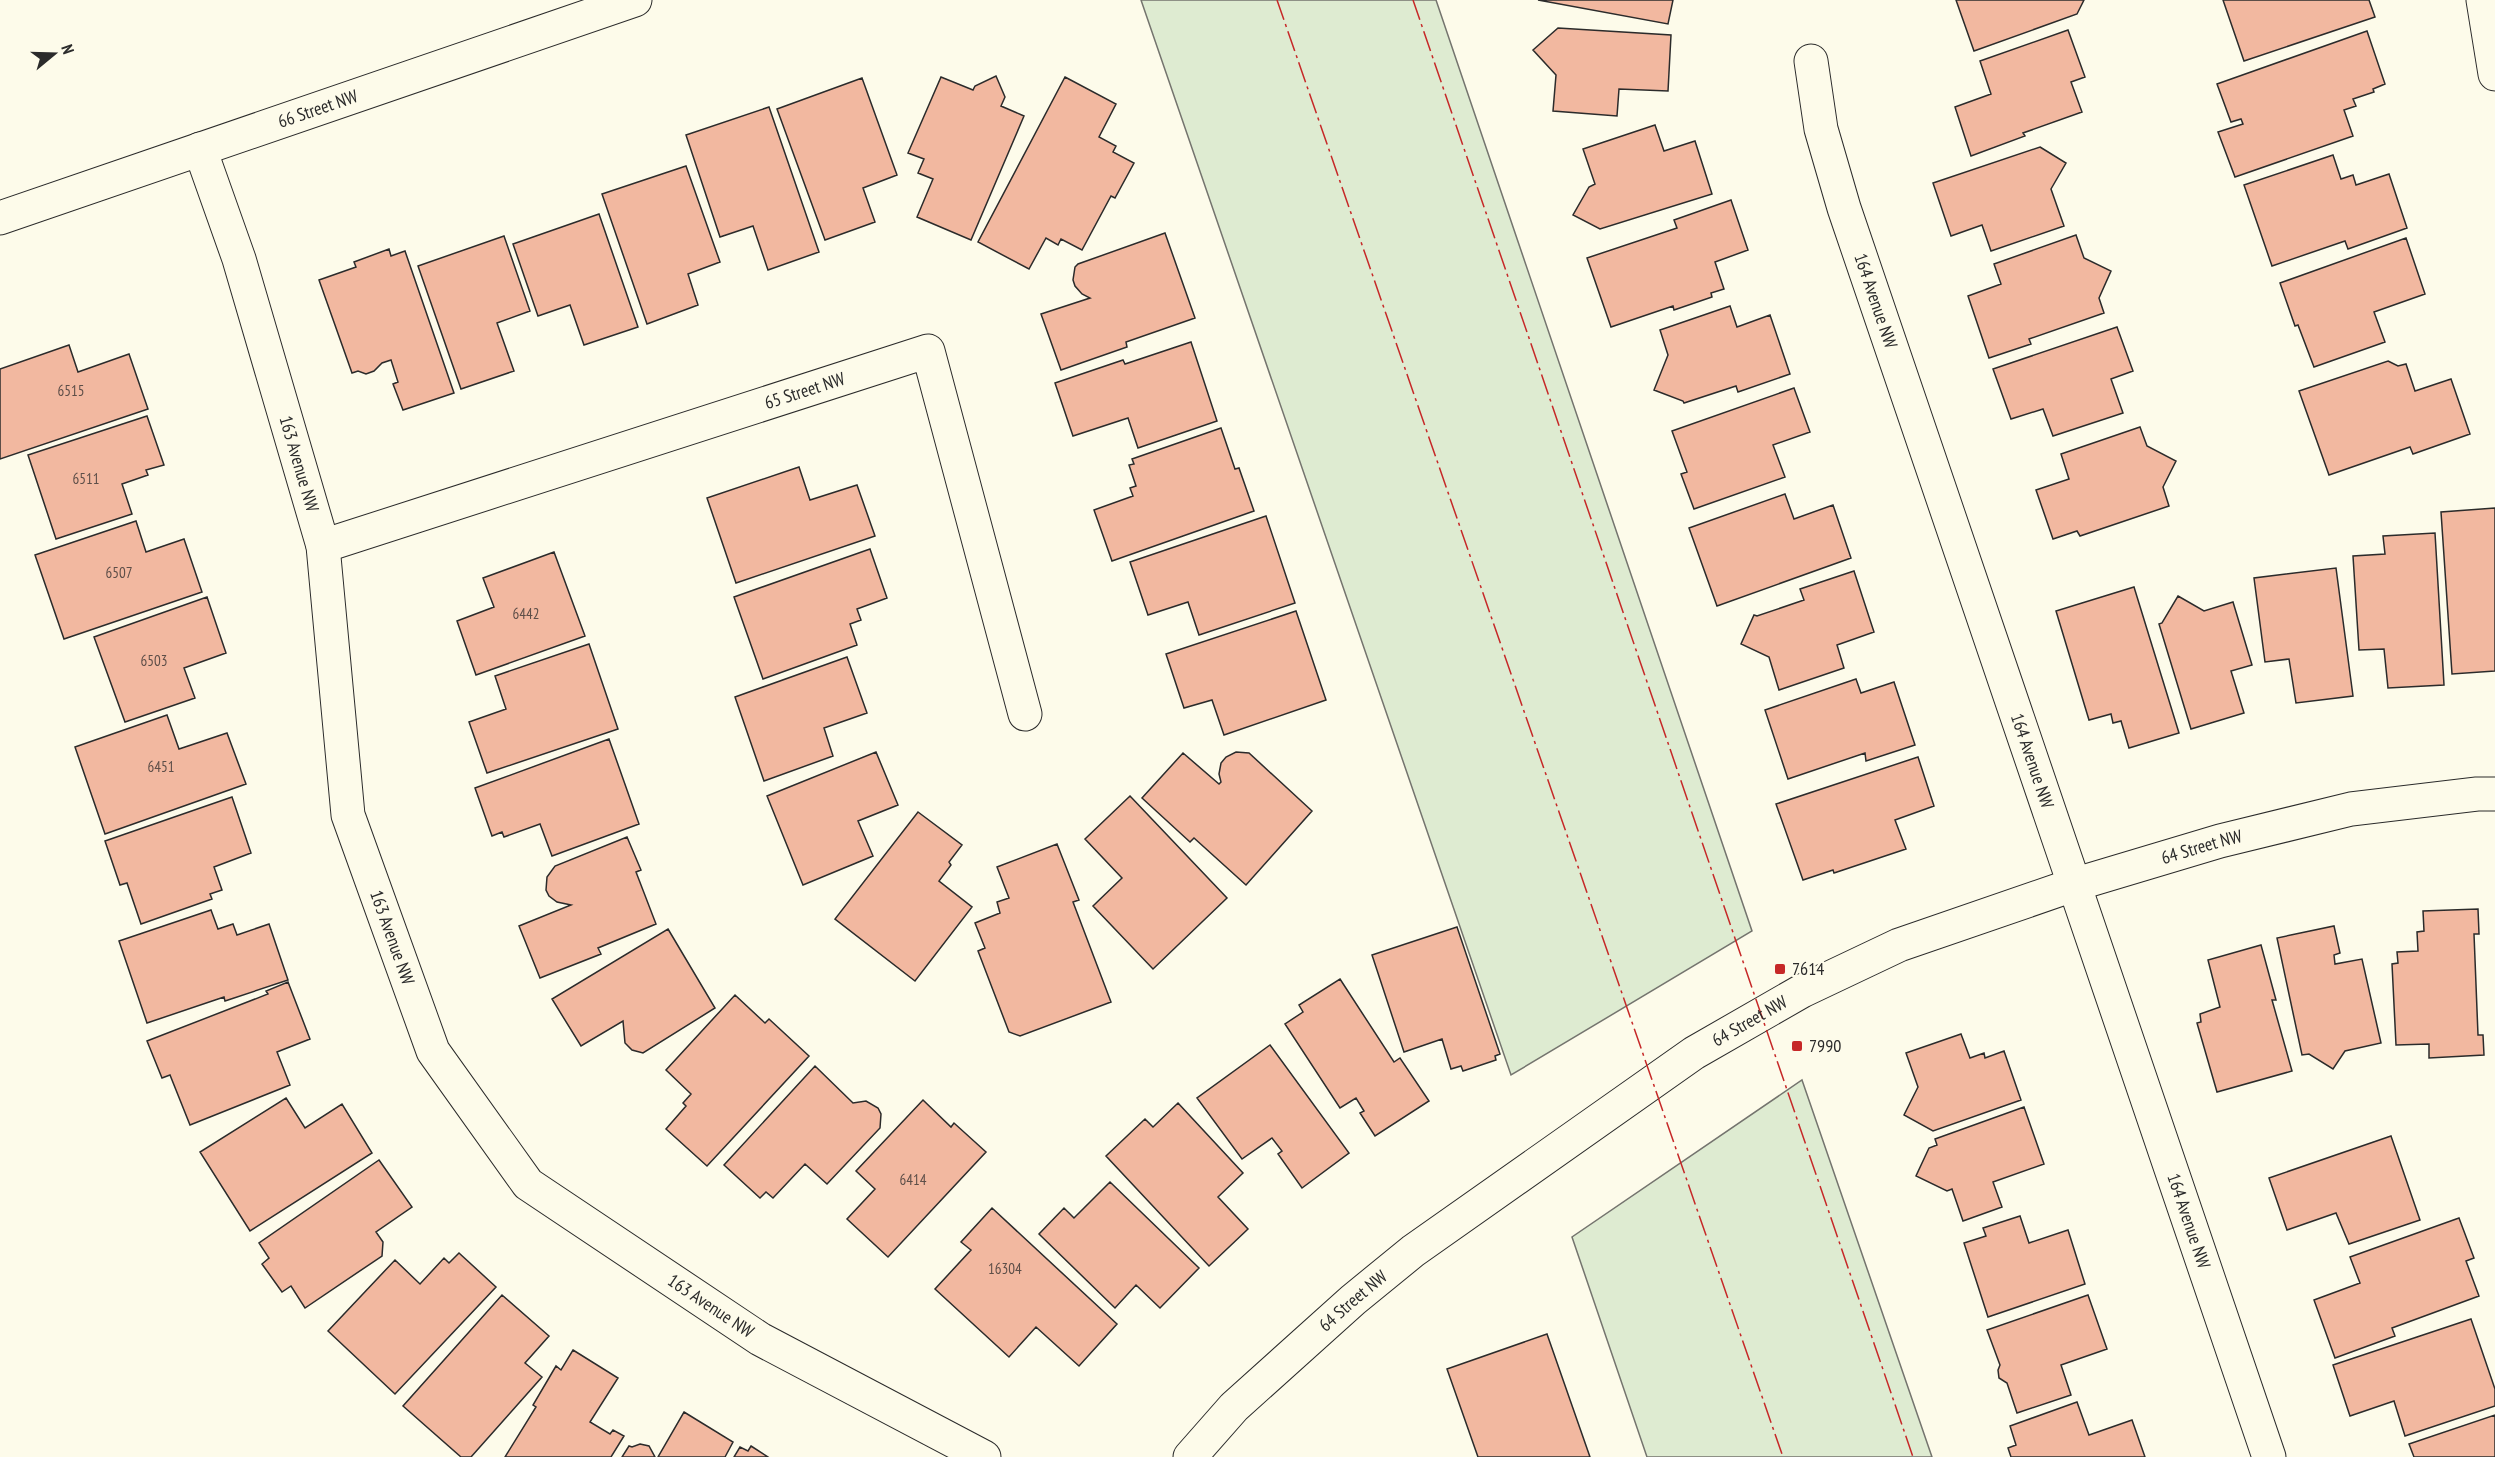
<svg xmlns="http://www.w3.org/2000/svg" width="2495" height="1457" font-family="'PT Sans Narrow',sans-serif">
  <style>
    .green { fill: #deebd1; stroke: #74746e; stroke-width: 1.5 }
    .building { fill: #f2b8a0; stroke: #2b2b2b; stroke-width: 1.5 }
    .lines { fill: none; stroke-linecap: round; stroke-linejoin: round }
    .minor-casing { stroke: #2b2b2b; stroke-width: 35 }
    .major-casing { stroke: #2b2b2b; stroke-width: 35 }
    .minor { stroke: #fdfbea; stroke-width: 33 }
    .major { stroke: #fdfbea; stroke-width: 33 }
    .power { stroke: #c62828; stroke-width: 1.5; stroke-dasharray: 21 4.5 3 4.5; stroke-linecap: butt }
    .poi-dot { fill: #c62828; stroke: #fdfbea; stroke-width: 2 }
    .labels { text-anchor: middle; stroke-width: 4.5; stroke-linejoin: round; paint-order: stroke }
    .number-label { font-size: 15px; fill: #5d4e48 }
    .street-label { font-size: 18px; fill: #2b2b2b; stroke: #fdfbea }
    .poi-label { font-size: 18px; fill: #2b2b2b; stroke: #fdfbea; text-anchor: start }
  </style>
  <rect width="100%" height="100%" fill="#fdfbea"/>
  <path class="green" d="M 1141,0 L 1436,0 L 1752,931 L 1511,1075 Z
    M 1802,1080 L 1932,1457 L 1647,1457 L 1572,1237 Z"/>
  <path class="building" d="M 1538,0 L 1673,0 L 1668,24 Z
    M 1956,0 L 2084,0 L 2077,14 L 1974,51 Z
    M 2223,0 L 2369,0 L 2375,17 L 2244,61 Z
    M 1558,28 L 1671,35 L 1668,91 L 1619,89 L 1617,116 L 1553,111 L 1556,75 L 1533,50 Z
    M 2068,30 L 2085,77 L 2071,82 L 2082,112 L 2023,133 L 2025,136 L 1971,156 L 1955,107 L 1991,94 L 1980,61 Z
    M 2367,31 L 2385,84 L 2373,89 L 2374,92 L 2353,99 L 2356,106 L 2344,110 L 2353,136 L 2235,177 L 2218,132 L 2243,124 L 2241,119 L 2231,122 L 2217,84 Z
    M 996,76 L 1005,97 L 1001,106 L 1024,116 L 971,240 L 917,217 L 933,179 L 918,173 L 924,159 L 908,153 L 941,77 L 973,90 L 975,86 Z
    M 1065,77 L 1116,104 L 1099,137 L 1116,146 L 1113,152 L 1134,163 L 1115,198 L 1111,196 L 1082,250 L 1061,239 L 1058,245 L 1046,238 L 1029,269 L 978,242 Z
    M 862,78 L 897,175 L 863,188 L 875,222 L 825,240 L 777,109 Z
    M 769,107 L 819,252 L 768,270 L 753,226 L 720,237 L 686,135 Z
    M 1655,125 L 1664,151 L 1695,141 L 1712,194 L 1600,229 L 1573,215 L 1589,187 L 1595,184 L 1583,149 Z
    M 2040,147 L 2066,163 L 2051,189 L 2064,226 L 1991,251 L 1982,225 L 1951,236 L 1933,183 Z
    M 2333,155 L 2341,179 L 2353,175 L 2356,185 L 2389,174 L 2407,228 L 2348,249 L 2345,241 L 2272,266 L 2244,185 Z
    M 686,166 L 720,262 L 688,274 L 698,305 L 647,324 L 602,194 Z
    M 1731,200 L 1748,250 L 1715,262 L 1724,289 L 1711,293 L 1712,297 L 1674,310 L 1673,306 L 1611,327 L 1587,258 L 1677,228 L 1674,220 Z
    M 599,214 L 638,327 L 584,345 L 570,305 L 538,316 L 513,244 Z
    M 1165,233 L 1195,318 L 1126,342 L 1127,347 L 1061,370 L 1041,314 L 1090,298 L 1082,294 L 1075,286 L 1073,280 L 1075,267 L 1078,264 Z
    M 2076,235 L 2084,258 L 2111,271 L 2099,298 L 2104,313 L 2029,339 L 2031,344 L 1989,358 L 1968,296 L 2001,284 L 1994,264 Z
    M 504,236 L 530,311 L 497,323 L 514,371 L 461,389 L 418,266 Z
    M 2406,238 L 2425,294 L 2374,312 L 2385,342 L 2314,367 L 2298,325 L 2295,326 L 2280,283 Z
    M 389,249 L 391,256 L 405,251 L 454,393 L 403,410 L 393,384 L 398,382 L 391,360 L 382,363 L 374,371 L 366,374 L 358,371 L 352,373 L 319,280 L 356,267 L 354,262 Z
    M 1730,306 L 1737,327 L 1770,315 L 1790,374 L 1738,392 L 1736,386 L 1684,403 L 1683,401 L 1654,390 L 1668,355 L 1660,330 Z
    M 2117,327 L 2133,371 L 2111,379 L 2123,413 L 2053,436 L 2043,409 L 2011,419 L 1993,369 Z
    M 1191,342 L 1217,421 L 1138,448 L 1128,418 L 1073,436 L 1055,383 L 1123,360 L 1125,364 Z
    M 69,345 L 78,372 L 129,354 L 148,409 L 0,459 L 0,369 Z
    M 2388,361 L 2398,366 L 2406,364 L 2415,391 L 2451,379 L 2470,434 L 2413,454 L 2410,447 L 2329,475 L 2299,391 Z
    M 1794,388 L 1810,432 L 1773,445 L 1785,477 L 1694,509 L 1681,474 L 1687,472 L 1672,431 Z
    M 147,416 L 164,465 L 146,470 L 148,475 L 122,484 L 132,514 L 56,539 L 28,455 Z
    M 2140,427 L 2147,446 L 2176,461 L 2163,487 L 2169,506 L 2080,536 L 2077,531 L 2053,539 L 2036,490 L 2069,479 L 2061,454 Z
    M 1221,428 L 1235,469 L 1239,468 L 1254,511 L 1112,561 L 1094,510 L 1133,496 L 1130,488 L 1136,486 L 1129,465 L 1134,464 L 1132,459 Z
    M 799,467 L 810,500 L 857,485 L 875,536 L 736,583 L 707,498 Z
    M 1785,494 L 1794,519 L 1833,505 L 1851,558 L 1717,606 L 1689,528 Z
    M 2495,508 L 2495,671 L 2452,674 L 2441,512 Z
    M 1266,516 L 1295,603 L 1199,635 L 1188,602 L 1148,615 L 1130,562 Z
    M 136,521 L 146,552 L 184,539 L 202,592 L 64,639 L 35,555 Z
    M 2435,533 L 2444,685 L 2388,688 L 2384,649 L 2359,650 L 2353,556 L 2385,554 L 2383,536 Z
    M 870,549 L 887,598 L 857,609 L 861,620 L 850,624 L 857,645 L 763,679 L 734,597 Z
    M 554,552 L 585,636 L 476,675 L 457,621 L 494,607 L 483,578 Z
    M 2336,568 L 2353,696 L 2296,703 L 2289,659 L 2265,662 L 2254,578 Z
    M 1854,571 L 1874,632 L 1837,645 L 1844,668 L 1779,690 L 1769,657 L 1741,644 L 1754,615 L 1757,616 L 1804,600 L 1800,589 Z
    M 2134,587 L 2179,733 L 2129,748 L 2121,721 L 2113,723 L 2111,714 L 2089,720 L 2056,611 Z
    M 2178,596 L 2204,611 L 2233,602 L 2252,665 L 2231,671 L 2244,713 L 2191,729 L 2159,624 L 2162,623 Z
    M 207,597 L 226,653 L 184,668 L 195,698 L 125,722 L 94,637 Z
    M 1296,611 L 1326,700 L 1224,735 L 1212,700 L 1184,708 L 1166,654 Z
    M 589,644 L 618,729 L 487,773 L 469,722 L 506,709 L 495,676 Z
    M 847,657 L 867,713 L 824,728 L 833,756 L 764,781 L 735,697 Z
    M 1856,679 L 1861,693 L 1894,682 L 1915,745 L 1866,761 L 1865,753 L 1788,779 L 1765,710 Z
    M 167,715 L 179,749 L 227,733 L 246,784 L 105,834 L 75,747 Z
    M 609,739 L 639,824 L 552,856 L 540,824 L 504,837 L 502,832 L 492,836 L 475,788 Z
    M 876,752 L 898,805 L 858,821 L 873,856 L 803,885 L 767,796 Z
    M 1236,752 L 1249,753 L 1312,811 L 1246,885 L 1194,838 L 1190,842 L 1142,798 L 1183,753 L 1219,784 L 1221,782 L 1219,774 L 1221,763 L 1226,757 Z
    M 1918,757 L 1934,806 L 1895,820 L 1906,849 L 1834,873 L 1833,870 L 1803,880 L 1776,804 Z
    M 1130,796 L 1227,898 L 1153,969 L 1093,906 L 1122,878 L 1085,839 Z
    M 232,797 L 251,853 L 214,867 L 222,890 L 210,894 L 212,899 L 141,924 L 127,883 L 120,885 L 105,841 Z
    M 918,812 L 962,845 L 949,862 L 951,865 L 939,881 L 972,907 L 915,981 L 835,919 Z
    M 627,837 L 641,870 L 636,872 L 656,924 L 598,948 L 601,954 L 540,978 L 519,926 L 571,905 L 557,902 L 549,896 L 546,890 L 547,877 L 555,866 Z
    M 1057,844 L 1079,900 L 1073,902 L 1111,1002 L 1020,1036 L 1009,1032 L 978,951 L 985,948 L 975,923 L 1000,913 L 997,902 L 1009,898 L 997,867 Z
    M 2478,909 L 2479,934 L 2474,934 L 2478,1035 L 2483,1035 L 2484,1055 L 2429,1058 L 2429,1044 L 2396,1045 L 2392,964 L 2398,963 L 2397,952 L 2418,951 L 2417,932 L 2424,931 L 2423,911 Z
    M 211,910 L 218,929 L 233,924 L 237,935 L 269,924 L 288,980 L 225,1001 L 224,997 L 147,1023 L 119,941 Z
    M 2334,926 L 2340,953 L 2334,955 L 2335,964 L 2362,959 L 2381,1043 L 2345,1051 L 2333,1069 L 2309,1054 L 2302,1055 L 2277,938 Z
    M 1457,927 L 1500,1054 L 1495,1056 L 1496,1060 L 1463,1071 L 1461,1066 L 1451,1069 L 1442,1039 L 1404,1052 L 1372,955 Z
    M 668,929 L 715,1008 L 643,1053 L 632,1050 L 625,1043 L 623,1021 L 581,1046 L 552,999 Z
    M 2261,945 L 2276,1000 L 2272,1000 L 2292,1071 L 2217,1092 L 2197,1023 L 2201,1022 L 2200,1014 L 2220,1007 L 2208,960 Z
    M 1340,979 L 1394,1062 L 1400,1058 L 1429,1101 L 1375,1136 L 1360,1113 L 1364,1111 L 1356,1098 L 1340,1108 L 1285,1024 L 1303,1012 L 1299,1005 Z
    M 288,982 L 310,1039 L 277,1052 L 290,1085 L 190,1125 L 170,1075 L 162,1078 L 147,1041 L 268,994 L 266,991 Z
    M 735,995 L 765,1023 L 769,1019 L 809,1056 L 707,1166 L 666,1129 L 686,1106 L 683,1103 L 691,1094 L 666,1070 Z
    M 1961,1034 L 1970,1058 L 1984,1053 L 1985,1058 L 2004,1051 L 2021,1100 L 1933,1131 L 1904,1115 L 1918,1087 L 1906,1053 Z
    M 1270,1045 L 1349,1153 L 1302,1188 L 1278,1154 L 1282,1151 L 1272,1138 L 1242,1159 L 1197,1098 Z
    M 815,1066 L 853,1103 L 866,1101 L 878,1108 L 881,1114 L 880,1128 L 827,1184 L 805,1164 L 773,1198 L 766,1192 L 760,1198 L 724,1165 Z
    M 286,1098 L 305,1128 L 342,1104 L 372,1153 L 250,1231 L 200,1152 Z
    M 923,1100 L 951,1127 L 954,1123 L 986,1152 L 888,1257 L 847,1219 L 875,1189 L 856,1171 Z
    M 1178,1103 L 1243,1173 L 1218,1197 L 1248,1229 L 1209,1266 L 1106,1156 L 1145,1119 L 1153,1127 Z
    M 2024,1107 L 2044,1164 L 1993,1182 L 2002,1207 L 1963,1221 L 1952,1189 L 1947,1191 L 1916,1176 L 1929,1148 L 1937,1145 L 1935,1139 Z
    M 2391,1136 L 2420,1220 L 2349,1244 L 2336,1213 L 2287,1230 L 2269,1178 Z
    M 379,1160 L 412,1207 L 376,1232 L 383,1242 L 382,1256 L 305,1308 L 291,1286 L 282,1292 L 262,1264 L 269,1258 L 259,1243 Z
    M 1110,1182 L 1199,1268 L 1160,1308 L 1136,1285 L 1115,1308 L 1039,1234 L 1064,1208 L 1074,1218 Z
    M 992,1208 L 1117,1324 L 1079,1366 L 1036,1327 L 1009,1357 L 935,1289 L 971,1250 L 961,1242 Z
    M 2020,1216 L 2029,1243 L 2068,1230 L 2085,1284 L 1988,1317 L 1964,1243 L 1986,1236 L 1983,1228 Z
    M 2459,1218 L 2474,1258 L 2466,1261 L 2479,1296 L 2392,1328 L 2395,1336 L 2335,1358 L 2314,1300 L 2360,1283 L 2350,1257 Z
    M 459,1253 L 496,1287 L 395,1394 L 328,1331 L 395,1260 L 420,1284 L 444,1258 L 449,1263 Z
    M 502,1295 L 549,1336 L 525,1363 L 542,1377 L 471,1457 L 461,1457 L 403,1406 Z
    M 2088,1295 L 2107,1349 L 2061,1365 L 2071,1395 L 2017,1413 L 2007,1383 L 1999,1378 L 1998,1370 L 2000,1365 L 1987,1330 Z
    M 2471,1319 L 2495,1389 L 2495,1406 L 2405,1436 L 2394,1401 L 2350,1416 L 2333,1365 Z
    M 1547,1334 L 1590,1457 L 1478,1457 L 1447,1369 Z
    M 573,1350 L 618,1378 L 590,1422 L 610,1434 L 613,1430 L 624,1436 L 611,1457 L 505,1457 L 536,1407 L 533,1405 L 556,1366 L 561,1370 Z
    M 2077,1402 L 2089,1435 L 2132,1420 L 2145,1457 L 2011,1457 L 2008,1448 L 2016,1445 L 2010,1426 Z
    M 684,1412 L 733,1442 L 725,1457 L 658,1457 Z
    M 2495,1415 L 2495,1457 L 2414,1457 L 2409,1444 Z
    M 640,1444 L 649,1446 L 655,1457 L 622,1457 L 629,1446 L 632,1447 Z
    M 751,1446 L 768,1457 L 734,1457 L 740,1447 L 748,1451 Z"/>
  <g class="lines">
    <g class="minor-casing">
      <g id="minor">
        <path d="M 2483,0 L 2495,74"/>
        <path id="s1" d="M 1811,61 L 1821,129 L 1844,208 L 2269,1457"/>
        <path id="s2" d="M 200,149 L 239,259 L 323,546 L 348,815 L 433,1051 L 528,1184 L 760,1339 L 984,1457"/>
        <path id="s3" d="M 323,546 L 928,351 L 1025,714"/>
        <path id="s4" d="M 1190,1457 L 1234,1407 L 1353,1300 L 1413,1251 L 1694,1053 L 1802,991 L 1899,945 L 2073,885 L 2220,841 L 2351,809 L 2477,794 L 2495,794"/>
      </g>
    </g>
    <g class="major-casing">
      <g id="major">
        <path id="s5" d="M 0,218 L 635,0"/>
      </g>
    </g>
    <use href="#minor" class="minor"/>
    <use href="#major" class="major"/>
    <path class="power" d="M 1277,0 L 1783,1457
      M 1413,0 L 1913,1457"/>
  </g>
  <g class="poi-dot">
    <rect x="1774" y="963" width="12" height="12" rx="3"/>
    <rect x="1791" y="1040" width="12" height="12" rx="3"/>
  </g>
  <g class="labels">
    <g class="number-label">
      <text x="71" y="396">6515</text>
      <text x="86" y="484">6511</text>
      <text x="119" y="578">6507</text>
      <text x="526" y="619">6442</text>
      <text x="154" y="666">6503</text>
      <text x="161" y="772">6451</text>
      <text x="913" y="1185">6414</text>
      <text x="1005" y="1274">16304</text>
    </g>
    <g class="street-label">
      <text dy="6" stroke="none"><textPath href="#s5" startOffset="336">66 Street NW</textPath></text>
      <text dy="6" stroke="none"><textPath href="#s1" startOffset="249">164 Avenue NW</textPath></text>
      <text dy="6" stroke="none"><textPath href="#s3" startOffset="506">65 Street NW</textPath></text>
      <text dy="6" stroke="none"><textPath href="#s2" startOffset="330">163 Avenue NW</textPath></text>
      <text dy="6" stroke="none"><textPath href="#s1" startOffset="735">164 Avenue NW</textPath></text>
      <text dy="6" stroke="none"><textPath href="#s4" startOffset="1198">64 Street NW</textPath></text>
      <text dy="6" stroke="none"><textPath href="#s2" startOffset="816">163 Avenue NW</textPath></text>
      <text dy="6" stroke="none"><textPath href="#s4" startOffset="712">64 Street NW</textPath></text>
      <text dy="6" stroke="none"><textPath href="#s1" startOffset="1221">164 Avenue NW</textPath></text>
      <text dy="6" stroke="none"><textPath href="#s4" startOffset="226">64 Street NW</textPath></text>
      <text dy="6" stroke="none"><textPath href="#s2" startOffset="1320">163 Avenue NW</textPath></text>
    </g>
    <g class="poi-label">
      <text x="1792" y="975">7614</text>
      <text x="1809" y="1052">7990</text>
    </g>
  </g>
  <g transform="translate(54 54) rotate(71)" stroke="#fdfbea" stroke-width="4.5" paint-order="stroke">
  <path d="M0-4.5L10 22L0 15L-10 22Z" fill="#2b2b2b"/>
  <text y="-9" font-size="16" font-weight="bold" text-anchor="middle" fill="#2b2b2b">N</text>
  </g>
</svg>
